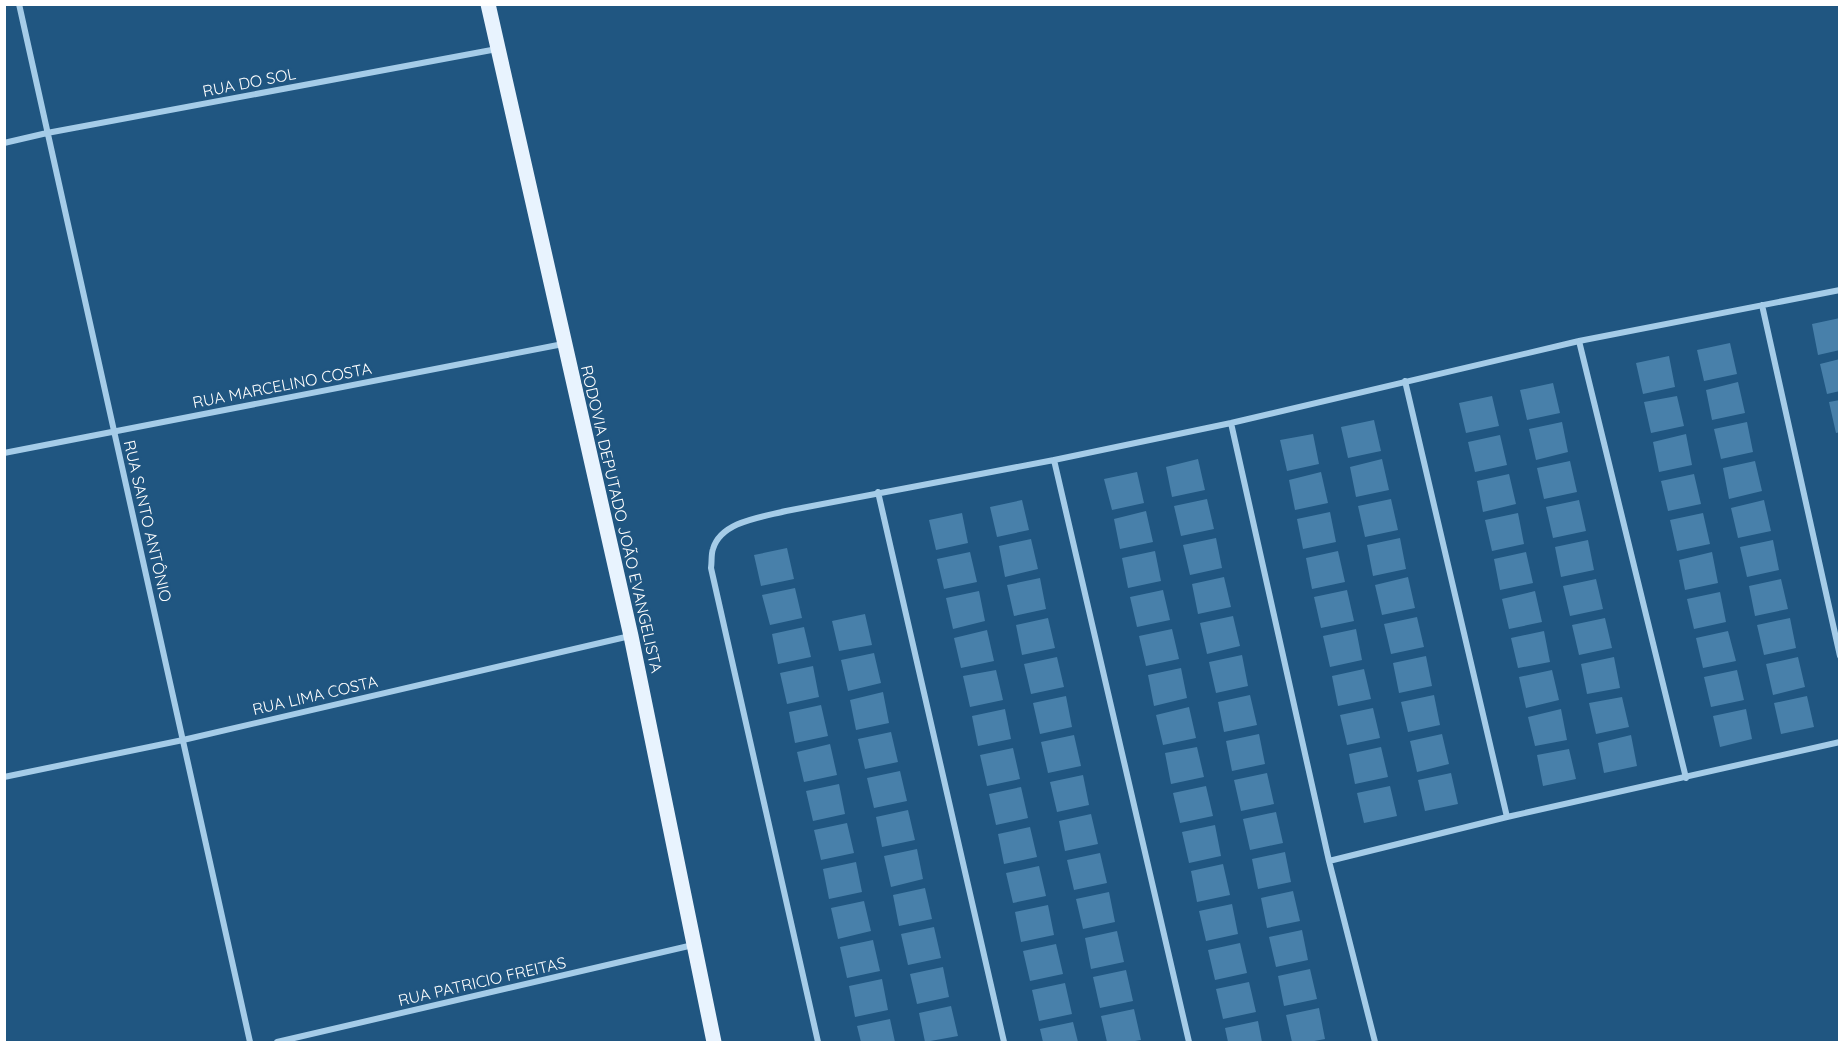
<svg xmlns="http://www.w3.org/2000/svg" width="1844" height="1047" font-family="Quicksand,sans-serif">
  <style>
    .building { fill: #4880aa }
    .lines { fill: none; stroke-linecap: round; stroke-linejoin: round }
    .street { stroke: #a5cce8; stroke-width: 6 }
    .primary { stroke: #e8f3fe; stroke-width: 15 }
    .labels { text-anchor: middle; stroke-width: 5; stroke-linejoin: round; paint-order: stroke }
    .street-label { font-size: 16px; fill: #fff; stroke: #205681 }
  </style>
  <rect width="100%" height="100%" fill="#205681"/>
  <path class="building" d="M 1840,318 L 1840,350 L 1818,355 L 1812,324 Z
    M 1730,343 L 1737,374 L 1704,381 L 1697,350 Z
    M 1669,356 L 1675,387 L 1643,394 L 1636,363 Z
    M 1840,359 L 1840,391 L 1827,394 L 1820,364 Z
    M 1738,382 L 1745,413 L 1712,420 L 1706,390 Z
    M 1553,383 L 1560,413 L 1527,420 L 1520,390 Z
    M 1492,396 L 1499,426 L 1466,433 L 1459,403 Z
    M 1677,396 L 1684,426 L 1651,433 L 1644,402 Z
    M 1840,400 L 1840,432 L 1836,433 L 1829,402 Z
    M 1374,420 L 1381,451 L 1348,458 L 1341,427 Z
    M 1562,422 L 1568,452 L 1536,460 L 1529,429 Z
    M 1747,422 L 1753,452 L 1721,459 L 1714,429 Z
    M 1313,434 L 1319,464 L 1287,471 L 1280,440 Z
    M 1686,434 L 1692,465 L 1659,472 L 1653,442 Z
    M 1500,435 L 1507,465 L 1475,472 L 1468,442 Z
    M 1198,459 L 1205,490 L 1172,497 L 1166,467 Z
    M 1382,459 L 1389,490 L 1356,497 L 1350,467 Z
    M 1570,461 L 1577,492 L 1544,499 L 1537,468 Z
    M 1755,461 L 1762,491 L 1729,499 L 1723,468 Z
    M 1137,472 L 1144,503 L 1112,510 L 1104,479 Z
    M 1321,472 L 1328,503 L 1295,510 L 1289,480 Z
    M 1509,474 L 1516,504 L 1483,512 L 1477,481 Z
    M 1694,474 L 1701,504 L 1668,511 L 1661,481 Z
    M 1207,499 L 1214,529 L 1181,536 L 1174,506 Z
    M 1391,499 L 1398,530 L 1365,537 L 1358,506 Z
    M 1022,500 L 1029,530 L 997,537 L 990,507 Z
    M 1579,500 L 1586,531 L 1553,538 L 1546,507 Z
    M 1764,500 L 1771,531 L 1738,538 L 1731,508 Z
    M 1146,511 L 1153,542 L 1120,549 L 1114,519 Z
    M 1330,512 L 1336,542 L 1303,549 L 1297,519 Z
    M 962,513 L 968,543 L 936,550 L 929,520 Z
    M 1518,513 L 1524,544 L 1492,551 L 1485,520 Z
    M 1703,513 L 1710,544 L 1677,551 L 1670,520 Z
    M 1216,538 L 1222,568 L 1190,575 L 1183,545 Z
    M 1400,538 L 1406,569 L 1373,576 L 1367,545 Z
    M 1031,539 L 1038,569 L 1005,577 L 999,546 Z
    M 1588,540 L 1594,570 L 1561,577 L 1555,547 Z
    M 1773,540 L 1779,570 L 1747,577 L 1740,547 Z
    M 787,548 L 794,579 L 761,586 L 754,555 Z
    M 1155,551 L 1161,581 L 1128,588 L 1122,558 Z
    M 1338,551 L 1345,582 L 1312,589 L 1306,558 Z
    M 970,552 L 977,582 L 944,589 L 937,559 Z
    M 1526,552 L 1533,583 L 1500,590 L 1494,559 Z
    M 1712,552 L 1718,583 L 1685,590 L 1679,560 Z
    M 1224,577 L 1231,607 L 1198,614 L 1192,584 Z
    M 1408,577 L 1415,608 L 1382,615 L 1375,585 Z
    M 1040,578 L 1046,609 L 1014,616 L 1007,585 Z
    M 1596,579 L 1603,609 L 1570,616 L 1563,586 Z
    M 1781,579 L 1788,609 L 1755,616 L 1749,586 Z
    M 795,588 L 802,618 L 770,625 L 762,595 Z
    M 1163,590 L 1170,620 L 1137,627 L 1130,597 Z
    M 1347,590 L 1354,621 L 1321,628 L 1314,597 Z
    M 979,591 L 985,621 L 953,629 L 946,598 Z
    M 1535,591 L 1542,622 L 1509,629 L 1502,599 Z
    M 1720,592 L 1726,622 L 1694,629 L 1687,599 Z
    M 865,614 L 872,645 L 839,651 L 832,621 Z
    M 1233,616 L 1240,646 L 1207,654 L 1200,623 Z
    M 1417,617 L 1424,647 L 1391,654 L 1384,624 Z
    M 1048,618 L 1055,648 L 1022,655 L 1016,625 Z
    M 1605,618 L 1612,648 L 1579,655 L 1572,625 Z
    M 1790,618 L 1796,648 L 1764,655 L 1757,625 Z
    M 804,627 L 811,657 L 778,664 L 772,634 Z
    M 1172,629 L 1179,659 L 1146,666 L 1139,636 Z
    M 1356,629 L 1362,660 L 1330,667 L 1323,636 Z
    M 987,630 L 994,661 L 961,668 L 954,638 Z
    M 1544,631 L 1550,662 L 1518,668 L 1511,638 Z
    M 1728,631 L 1736,661 L 1703,668 L 1696,638 Z
    M 874,653 L 881,683 L 848,691 L 841,660 Z
    M 1242,655 L 1248,686 L 1216,693 L 1209,662 Z
    M 1426,656 L 1432,686 L 1399,693 L 1393,663 Z
    M 1057,657 L 1064,687 L 1031,694 L 1024,664 Z
    M 1614,657 L 1620,688 L 1587,694 L 1581,664 Z
    M 1798,657 L 1805,687 L 1773,695 L 1766,664 Z
    M 813,666 L 819,697 L 787,704 L 780,673 Z
    M 1181,668 L 1187,698 L 1154,706 L 1148,675 Z
    M 1364,669 L 1371,699 L 1338,706 L 1332,676 Z
    M 996,670 L 1003,700 L 970,707 L 963,676 Z
    M 1552,670 L 1559,700 L 1526,708 L 1519,677 Z
    M 1737,670 L 1744,700 L 1711,707 L 1704,677 Z
    M 883,692 L 889,723 L 856,730 L 850,700 Z
    M 1250,695 L 1257,725 L 1224,732 L 1218,702 Z
    M 1434,695 L 1440,725 L 1408,732 L 1401,702 Z
    M 1066,696 L 1072,727 L 1040,734 L 1033,703 Z
    M 1807,696 L 1814,727 L 1781,734 L 1774,703 Z
    M 1622,697 L 1629,727 L 1596,734 L 1589,703 Z
    M 821,705 L 828,736 L 795,743 L 789,712 Z
    M 1189,707 L 1196,738 L 1163,745 L 1156,715 Z
    M 1373,708 L 1380,738 L 1347,745 L 1340,715 Z
    M 1005,709 L 1011,739 L 978,746 L 972,716 Z
    M 1561,709 L 1567,740 L 1535,746 L 1528,717 Z
    M 1746,709 L 1752,739 L 1720,747 L 1713,716 Z
    M 891,732 L 898,762 L 865,769 L 858,739 Z
    M 1259,734 L 1265,764 L 1232,771 L 1226,741 Z
    M 1442,734 L 1449,764 L 1417,772 L 1410,741 Z
    M 1074,735 L 1081,766 L 1048,773 L 1041,742 Z
    M 1631,735 L 1637,766 L 1604,773 L 1598,743 Z
    M 830,744 L 837,775 L 804,782 L 797,752 Z
    M 1197,747 L 1204,777 L 1171,784 L 1165,753 Z
    M 1381,747 L 1388,777 L 1355,784 L 1349,754 Z
    M 1013,748 L 1020,779 L 987,786 L 980,755 Z
    M 1569,749 L 1576,779 L 1543,786 L 1537,755 Z
    M 900,771 L 907,801 L 874,808 L 867,778 Z
    M 1267,773 L 1274,804 L 1241,811 L 1234,780 Z
    M 1451,773 L 1458,804 L 1425,811 L 1418,780 Z
    M 1083,775 L 1089,805 L 1057,812 L 1050,782 Z
    M 839,784 L 845,814 L 813,821 L 806,791 Z
    M 1206,786 L 1213,816 L 1180,823 L 1173,793 Z
    M 1390,786 L 1397,816 L 1364,823 L 1357,793 Z
    M 1021,787 L 1028,818 L 996,825 L 989,794 Z
    M 908,810 L 915,840 L 882,847 L 876,817 Z
    M 1276,812 L 1283,843 L 1250,850 L 1243,819 Z
    M 1091,814 L 1098,844 L 1065,851 L 1059,821 Z
    M 847,823 L 854,853 L 821,860 L 814,830 Z
    M 1215,825 L 1221,856 L 1189,863 L 1182,832 Z
    M 1030,827 L 1037,857 L 1004,864 L 998,834 Z
    M 917,849 L 923,879 L 891,887 L 884,856 Z
    M 1285,852 L 1291,882 L 1258,889 L 1252,859 Z
    M 1100,853 L 1107,883 L 1074,890 L 1067,860 Z
    M 856,862 L 862,892 L 829,899 L 823,869 Z
    M 1223,864 L 1230,895 L 1197,902 L 1191,871 Z
    M 1039,866 L 1046,896 L 1013,903 L 1006,873 Z
    M 925,888 L 932,919 L 899,926 L 893,895 Z
    M 1293,891 L 1300,921 L 1267,928 L 1261,898 Z
    M 1109,892 L 1115,922 L 1083,929 L 1076,899 Z
    M 864,901 L 871,931 L 838,939 L 831,908 Z
    M 1232,904 L 1238,934 L 1206,941 L 1199,911 Z
    M 1048,905 L 1054,935 L 1021,942 L 1015,912 Z
    M 934,927 L 941,958 L 908,965 L 901,934 Z
    M 1302,930 L 1308,960 L 1276,967 L 1269,937 Z
    M 1117,931 L 1124,962 L 1091,969 L 1085,938 Z
    M 873,940 L 880,971 L 847,978 L 840,947 Z
    M 1240,943 L 1247,973 L 1215,980 L 1208,950 Z
    M 1056,944 L 1063,974 L 1030,981 L 1023,951 Z
    M 943,967 L 949,997 L 917,1004 L 910,974 Z
    M 1310,969 L 1317,999 L 1284,1006 L 1278,976 Z
    M 1126,970 L 1133,1001 L 1100,1008 L 1093,977 Z
    M 882,979 L 888,1010 L 855,1017 L 849,986 Z
    M 1249,982 L 1256,1012 L 1223,1019 L 1216,989 Z
    M 1065,983 L 1072,1014 L 1039,1021 L 1032,990 Z
    M 951,1006 L 958,1036 L 925,1042 L 919,1013 Z
    M 1319,1008 L 1325,1039 L 1309,1042 L 1292,1042 L 1286,1015 Z
    M 1134,1009 L 1141,1040 L 1129,1042 L 1107,1042 L 1101,1016 Z
    M 890,1019 L 895,1042 L 861,1042 L 857,1026 Z
    M 1258,1021 L 1262,1042 L 1228,1042 L 1225,1028 Z
    M 1073,1022 L 1078,1042 L 1043,1042 L 1040,1029 Z"/>
  <g class="lines">
    <path class="street" d="M 19,4 L 250,1042
      M 4,143 L 47,133 L 497,49
      M 1762,305 L 1840,656
      M 1579,341 L 1686,778
      M 1405,381 L 1507,817
      M 1231,423 L 1329,861 L 1375,1042
      M 4,453 L 563,344
      M 1054,460 L 1189,1042
      M 878,492 L 1004,1042
      M 4,777 L 183,740 L 630,636
      M 1329,861 L 1507,817 L 1840,742
      M 277,1042 L 693,945
      M 818,1042 L 711,568 C 712,562 711,554 713,549 C 721,521 763,517 786,511 L 1054,460 L 1231,423 L 1579,341 L 1840,290"/>
    <path class="primary" d="M 488,4 L 631,636 L 714,1042"/>
  </g>
  <g class="labels">
    <g class="street-label">
      <text transform="translate(249 82) rotate(-11)" y="6">RUA DO SOL</text>
      <text transform="translate(282 385) rotate(-11)" y="6">RUA MARCELINO COSTA</text>
      <text transform="translate(622 519) rotate(77)" y="6">RODOVIA DEPUTADO JOÃO EVANGELISTA</text>
      <text transform="translate(148 521) rotate(77)" y="6">RUA SANTO ANTÔNIO</text>
      <text transform="translate(315 695) rotate(-13)" y="6">RUA LIMA COSTA</text>
      <text transform="translate(482 981) rotate(-13)" y="6">RUA PATRICIO FREITAS</text>
    </g>
  </g>
  <rect width="1844" height="1047" fill="none" stroke="#ffffff" stroke-width="12"/>
</svg>
